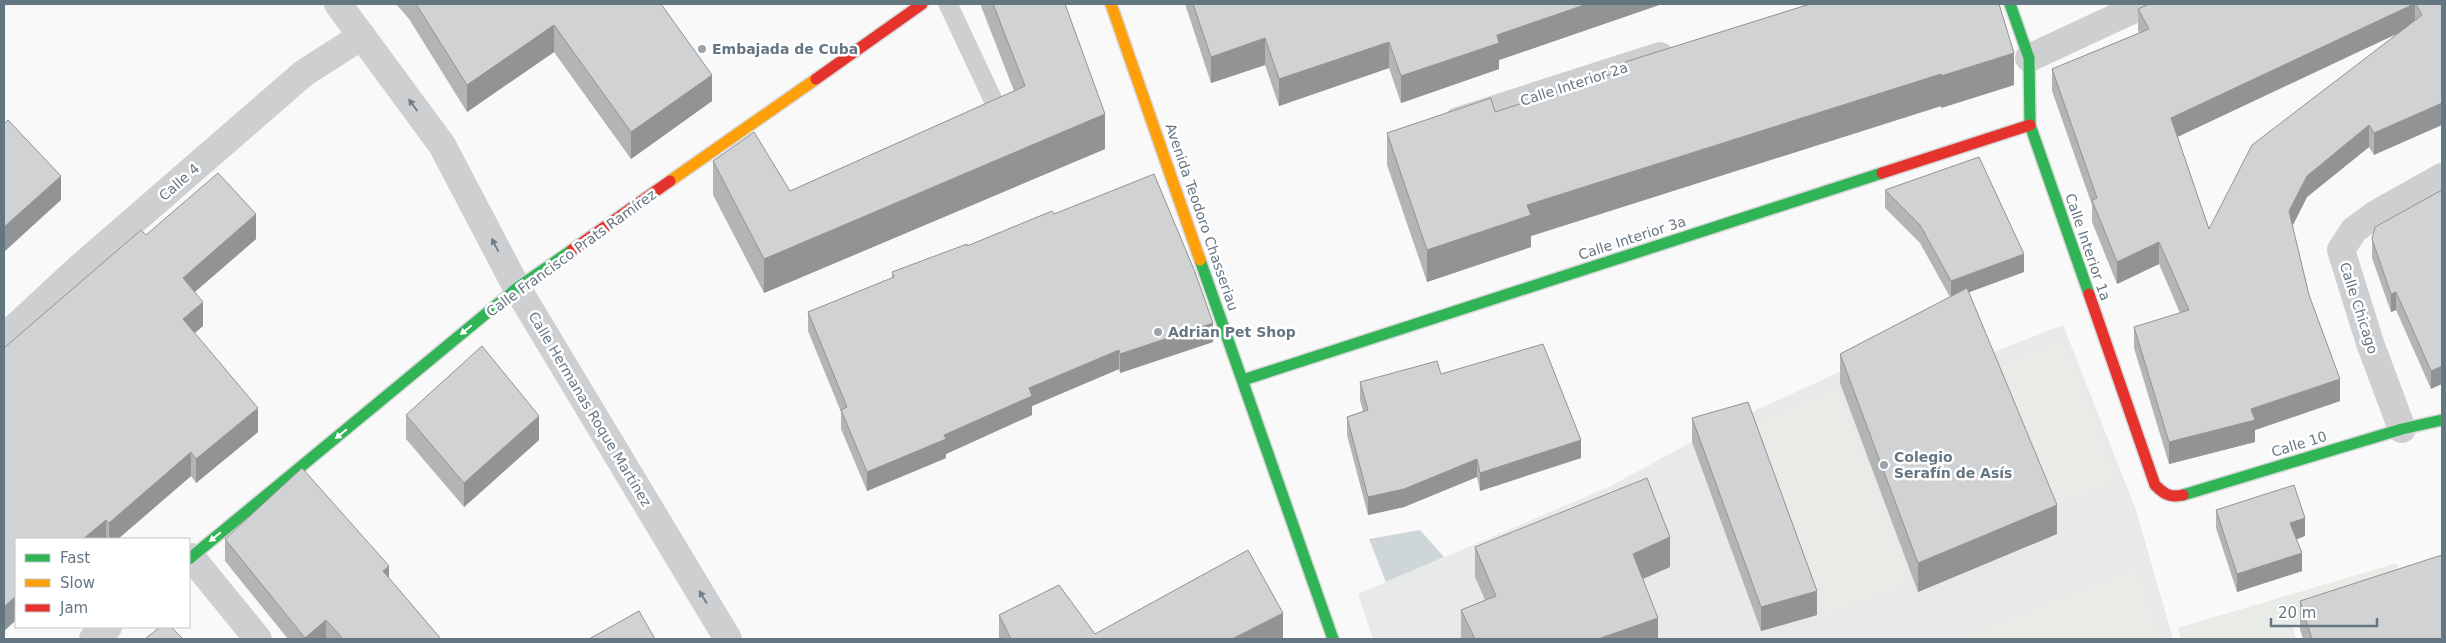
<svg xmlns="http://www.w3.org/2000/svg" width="2446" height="643" font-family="'DejaVu Sans',sans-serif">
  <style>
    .built { fill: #e8e9e9 }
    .green { fill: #e8ebe6 }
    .water { fill: #ced6d9 }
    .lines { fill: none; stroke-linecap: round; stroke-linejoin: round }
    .fast-casing { stroke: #d5d6d7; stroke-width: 14 }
    .slow-casing { stroke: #d5d6d7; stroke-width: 14 }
    .jam-casing { stroke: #d5d6d7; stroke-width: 14 }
    .lane { stroke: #cecfd0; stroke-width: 19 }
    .street { stroke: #cecfd0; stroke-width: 28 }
    .fast { stroke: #30b455; stroke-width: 11 }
    .slow { stroke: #ff9f0a; stroke-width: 11 }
    .jam { stroke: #e5322d; stroke-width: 11 }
    .wall { fill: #b3b5b5; fill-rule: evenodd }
    .shaded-wall { fill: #929394 }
    .building { fill: #d0d2d3; stroke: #929394 }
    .oneway { fill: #707f8b }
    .oneway2 { fill: #fff }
    .poi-dot { fill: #99a4ac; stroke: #fff; stroke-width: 2 }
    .labels { text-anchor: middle; stroke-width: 5; stroke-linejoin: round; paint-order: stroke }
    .poi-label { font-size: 14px; font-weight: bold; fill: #657683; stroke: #fff; text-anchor: start }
    .street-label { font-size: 14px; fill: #657683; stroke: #fff }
  </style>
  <rect width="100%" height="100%" fill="#f9f9f9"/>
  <path class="built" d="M 1968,304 L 1989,354 L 2063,325 L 2136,510 L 2173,639 L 1373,639 L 1358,594 L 1609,487 L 1721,426 L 1831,376 Z"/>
  <path class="green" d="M 2062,341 L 2116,481 L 2053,506 L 1997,369 Z
    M 1836,390 L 1909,582 L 1826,614 L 1754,424 Z
    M 2397,563 L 2403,591 L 2293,626 L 2296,639 L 2181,639 L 2178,628 Z
    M 2137,569 L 2157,639 L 1959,639 Z"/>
  <path class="water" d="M 1420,530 L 1444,557 L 1386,582 L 1369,539 Z"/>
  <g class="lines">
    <g class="fast-casing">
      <path id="fast" d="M 2010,4 L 2029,58 L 2030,125 L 2089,294
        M 1200,260 L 1333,639
        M 1243,380 L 1882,173
        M 2183,495 L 2402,429 L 2442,420
        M 189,559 L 517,288 L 572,250"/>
    </g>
    <g class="slow-casing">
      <path id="slow" d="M 1111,4 L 1200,260
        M 670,181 L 816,79"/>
    </g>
    <g class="jam-casing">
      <path id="jam" d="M 816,79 L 922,4
        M 1882,173 L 2030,125
        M 572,250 L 670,181
        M 2089,294 L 2155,485 C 2164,494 2170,498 2183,495"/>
    </g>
    <path class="lane" d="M 948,4 L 1002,119"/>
    <path class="street" d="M 338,4 L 442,145 L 517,288 L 728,639
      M 2029,58 L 2145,4
      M 1458,121 L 1660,56
      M 4,338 L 77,270 L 304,73 L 362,36
      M 2402,429 L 2370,343 L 2341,250 L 2354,230 L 2376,214 L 2442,177
      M 191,557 L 258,639
      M 93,639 L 108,627"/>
    <use href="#fast" class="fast"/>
    <use href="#slow" class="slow"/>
    <use href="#jam" class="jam"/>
  </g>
  <path class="wall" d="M 396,4 L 661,4 L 712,101 L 631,159 L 554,52 L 467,112 L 409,19 Z
    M 981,4 L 1065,4 L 1105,149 L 764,293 L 713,195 L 713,161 L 790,191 L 1014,91 L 981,6 Z
    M 1185,4 L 1662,4 L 1499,60 L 1499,69 L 1401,103 L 1389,68 L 1279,106 L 1265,65 L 1211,83 Z
    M 1810,4 L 2014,85 L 1941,108 L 1941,106 L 1531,236 L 1531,247 L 1427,282 L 1387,165 L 1387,133 L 1495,112 L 1625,69 L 1625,62 Z
    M 2149,4 L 2442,4 L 2374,155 L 2369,147 L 2307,197 L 2292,226 L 2309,295 L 2340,401 L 2255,430 L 2255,442 L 2169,464 L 2134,348 L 2134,327 L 2180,313 L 2159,264 L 2117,284 L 2092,222 L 2092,205 L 2052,91 L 2052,69 L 2139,33 L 2138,30 L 2138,9 ZM 2399,33 L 2209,229 L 2177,137 Z
    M 1885,190 L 2024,272 L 1968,292 L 2057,534 L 1918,592 L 1840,383 L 1840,354 L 1950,297 L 1920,243 L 1885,208 Z
    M 2442,190 L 2431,389 L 2396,310 L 2391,312 L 2372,258 L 2372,239 Z
    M 1054,214 L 1213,342 L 1120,373 L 1119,369 L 1032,406 L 1032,415 L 946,454 L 946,458 L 867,491 L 841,429 L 841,412 L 808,331 L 808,312 L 892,278 L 892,272 L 967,246 Z
    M 146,235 L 256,239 L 195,292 L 203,326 L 194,333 L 258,432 L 196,483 L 191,476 L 118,539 L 16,539 L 16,620 L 4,631 L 4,348 Z
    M 1441,374 L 1581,458 L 1480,491 L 1477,477 L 1404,507 L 1368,515 L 1347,435 L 1347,417 L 1363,411 L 1360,400 L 1360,382 Z
    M 406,415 L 539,440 L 464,507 L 406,439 Z
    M 1692,418 L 1817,615 L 1761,631 L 1692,442 Z
    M 2216,510 L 2305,536 L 2296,539 L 2302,571 L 2237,592 L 2216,528 Z
    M 225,539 L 389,578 L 441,639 L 288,639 L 225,561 Z
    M 1475,547 L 1670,567 L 1643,579 L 1658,639 L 1461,639 L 1461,610 L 1485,600 L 1475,577 Z
    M 2300,601 L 2442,639 L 2303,639 L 2300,629 Z
    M 999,615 L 1095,634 L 1283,639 L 999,639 Z"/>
  <path class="shaded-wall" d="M 1587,4 L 1662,4 L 1499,60 L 1499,69 L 1401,103 L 1401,76 L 1497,35 Z
    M 2414,4 L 2415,4 L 2415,25 L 2171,140 L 2171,118 Z
    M 554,25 L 554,52 L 467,112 L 467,85 Z
    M 1265,38 L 1265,65 L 1211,83 L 1211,57 Z
    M 1389,42 L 1389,68 L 1279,106 L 1279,79 Z
    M 2014,53 L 2014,85 L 1941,108 L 1941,76 Z
    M 1941,74 L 1941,106 L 1531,236 L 1531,247 L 1427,282 L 1427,250 L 1527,205 Z
    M 712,75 L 712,101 L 631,159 L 631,132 Z
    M 2442,103 L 2442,125 L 2374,155 L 2374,133 Z
    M 1105,114 L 1105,149 L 764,293 L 764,259 Z
    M 2369,125 L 2369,147 L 2307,197 L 2289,233 L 2289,211 L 2307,176 Z
    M 61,176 L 61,200 L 4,252 L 4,227 Z
    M 256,214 L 256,239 L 183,302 L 183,278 Z
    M 2159,242 L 2159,264 L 2117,284 L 2117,262 Z
    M 2024,254 L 2024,272 L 1951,299 L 1951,281 Z
    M 2396,292 L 2396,310 L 2391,312 L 2391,294 Z
    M 203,302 L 203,326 L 183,343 L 183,319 Z
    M 1213,323 L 1213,342 L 1120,373 L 1120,354 Z
    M 1119,350 L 1119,369 L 1032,406 L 1032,415 L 946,454 L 946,458 L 867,491 L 867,472 L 944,435 L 1029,388 Z
    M 2442,366 L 2442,384 L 2431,389 L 2431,371 Z
    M 2340,379 L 2340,401 L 2255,430 L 2255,442 L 2169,464 L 2169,442 L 2251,409 Z
    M 258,408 L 258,432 L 196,483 L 196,459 Z
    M 539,416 L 539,440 L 464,507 L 464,483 Z
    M 1581,440 L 1581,458 L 1480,491 L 1480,473 Z
    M 191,452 L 191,476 L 118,539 L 109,539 L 109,523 Z
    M 1477,459 L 1477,477 L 1404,507 L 1368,515 L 1368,497 Z
    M 2057,505 L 2057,534 L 1918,592 L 1918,563 Z
    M 2305,518 L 2305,536 L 2290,542 L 2290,523 Z
    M 106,520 L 106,539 L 83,539 Z
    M 1670,537 L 1670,567 L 1633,583 L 1633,554 Z
    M 2302,553 L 2302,571 L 2237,592 L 2237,574 Z
    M 389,566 L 389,589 L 383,571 Z
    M 1817,591 L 1817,615 L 1761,631 L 1761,607 Z
    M 16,596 L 16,620 L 4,631 L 4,607 Z
    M 1283,613 L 1283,639 L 1232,639 Z
    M 1658,618 L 1658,639 L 1598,639 Z
    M 326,620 L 326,639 L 305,639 L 305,638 Z"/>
  <path class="building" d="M 416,4 L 661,4 L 712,75 L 631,132 L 554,25 L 467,85 Z
    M 993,4 L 1065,4 L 1105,114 L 764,259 L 713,161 L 754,132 L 790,191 L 1025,86 Z
    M 1193,4 L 1587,4 L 1497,35 L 1499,43 L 1401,76 L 1389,42 L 1279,79 L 1265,38 L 1211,57 Z
    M 1810,4 L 1999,4 L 2014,53 L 1941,76 L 1941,74 L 1527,205 L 1531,215 L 1427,250 L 1387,133 L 1491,98 L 1495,112 L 1627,69 L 1625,62 Z
    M 2149,4 L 2414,4 L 2171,118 L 2209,229 L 2252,145 L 2422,15 L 2416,4 L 2442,4 L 2442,103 L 2374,133 L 2369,125 L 2307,176 L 2289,211 L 2309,295 L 2340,379 L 2251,409 L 2255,420 L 2169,442 L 2134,327 L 2189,310 L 2159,242 L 2117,262 L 2092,200 L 2097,198 L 2052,69 L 2149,29 L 2138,9 Z
    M 8,120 L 61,176 L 4,227 L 4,124 Z
    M 1979,157 L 2024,254 L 1951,281 L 1920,225 L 1885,190 Z
    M 218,173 L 256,214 L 183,278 L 203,302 L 183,319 L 258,408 L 196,459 L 191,452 L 109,523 L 106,520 L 83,539 L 16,539 L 16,596 L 4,607 L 4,348 L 141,230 L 146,235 Z
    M 1154,174 L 1195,272 L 1213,323 L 1120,354 L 1119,350 L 1029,388 L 1032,396 L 944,435 L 946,439 L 867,472 L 841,410 L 847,407 L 808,312 L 894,277 L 892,272 L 967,244 L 967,246 L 1052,211 L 1054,214 Z
    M 2442,190 L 2442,366 L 2431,371 L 2396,292 L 2391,294 L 2372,239 L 2375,227 Z
    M 1967,288 L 2057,505 L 1918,563 L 1840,354 Z
    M 1543,344 L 1581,440 L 1480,473 L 1477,459 L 1404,489 L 1368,497 L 1347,417 L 1368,410 L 1360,382 L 1437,361 L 1441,374 Z
    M 482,346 L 539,416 L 464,483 L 406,415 Z
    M 1748,402 L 1817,591 L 1761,607 L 1692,418 Z
    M 302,468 L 389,566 L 383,571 L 441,639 L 343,639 L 326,620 L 305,638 L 225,539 Z
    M 1647,478 L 1670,537 L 1633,554 L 1658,618 L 1598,639 L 1475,639 L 1461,610 L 1496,596 L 1475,547 Z
    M 2294,485 L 2305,518 L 2290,523 L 2302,553 L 2237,574 L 2216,510 Z
    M 1248,550 L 1283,613 L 1232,639 L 1011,639 L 999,615 L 1059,585 L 1095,634 Z
    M 2442,555 L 2442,639 L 2312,639 L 2300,601 Z
    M 639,611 L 655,639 L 589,639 Z
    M 160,627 L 171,627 L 183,639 L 145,639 Z"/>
  <defs><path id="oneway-solid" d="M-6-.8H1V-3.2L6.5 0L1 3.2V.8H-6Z" transform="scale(1.25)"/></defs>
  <g class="oneway">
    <use href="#oneway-solid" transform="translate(413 105) rotate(-126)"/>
    <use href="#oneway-solid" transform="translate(495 245) rotate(-118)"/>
    <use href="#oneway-solid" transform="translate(703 597) rotate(-121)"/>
  </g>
  <g class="oneway2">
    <use href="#oneway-solid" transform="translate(466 330) rotate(141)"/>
    <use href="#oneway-solid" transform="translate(341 434) rotate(141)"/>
    <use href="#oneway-solid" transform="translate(215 537) rotate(141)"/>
  </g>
  <g class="poi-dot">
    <circle cx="702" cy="49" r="5"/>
    <circle cx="1158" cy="332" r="5"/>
    <circle cx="1884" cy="465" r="5"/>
  </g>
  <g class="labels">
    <g class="poi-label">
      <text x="712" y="54">Embajada de Cuba</text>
      <text x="1168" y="337">Adrian Pet Shop</text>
      <text x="1894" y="462">Colegio<tspan x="1894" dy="16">Serafín de Asís</tspan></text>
    </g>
    <g class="street-label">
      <text transform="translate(1574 84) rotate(-18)" y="5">Calle Interior 2a</text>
      <text transform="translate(179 182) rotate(-41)" y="5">Calle 4</text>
      <text transform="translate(1202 217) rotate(71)" y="5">Avenida Teodoro Chasseriau</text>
      <text transform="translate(1632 238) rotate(-18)" y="5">Calle Interior 3a</text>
      <text transform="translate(2088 247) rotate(71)" y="5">Calle Interior 1a</text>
      <text transform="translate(571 253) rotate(-36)" y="5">Calle Francisco Prats Ramírez</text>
      <text transform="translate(2359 308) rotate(72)" y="5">Calle Chicago</text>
      <text transform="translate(590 409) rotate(59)" y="5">Calle Hermanas Roque Martínez</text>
      <text transform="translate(2299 444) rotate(-17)" y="5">Calle 10</text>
    </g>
  </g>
  <rect width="2446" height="643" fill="none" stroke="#657683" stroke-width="10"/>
  <rect x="15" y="538" width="175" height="90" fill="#ffffff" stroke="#c1c8cd"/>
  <rect x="25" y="554" width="25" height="8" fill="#30b455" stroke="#c1c8cd"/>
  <text x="60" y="563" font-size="15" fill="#657683">Fast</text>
  <rect x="25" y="579" width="25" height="8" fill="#ff9f0a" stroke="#c1c8cd"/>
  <text x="60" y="588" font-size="15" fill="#657683">Slow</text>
  <rect x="25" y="604" width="25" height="8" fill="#e5322d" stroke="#c1c8cd"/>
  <text x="60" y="613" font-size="15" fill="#657683">Jam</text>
  <path d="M2271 618v8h106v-8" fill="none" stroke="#657683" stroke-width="2.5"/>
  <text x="2278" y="618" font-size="15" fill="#657683" stroke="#ffffff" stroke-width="4" paint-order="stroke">20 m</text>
</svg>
